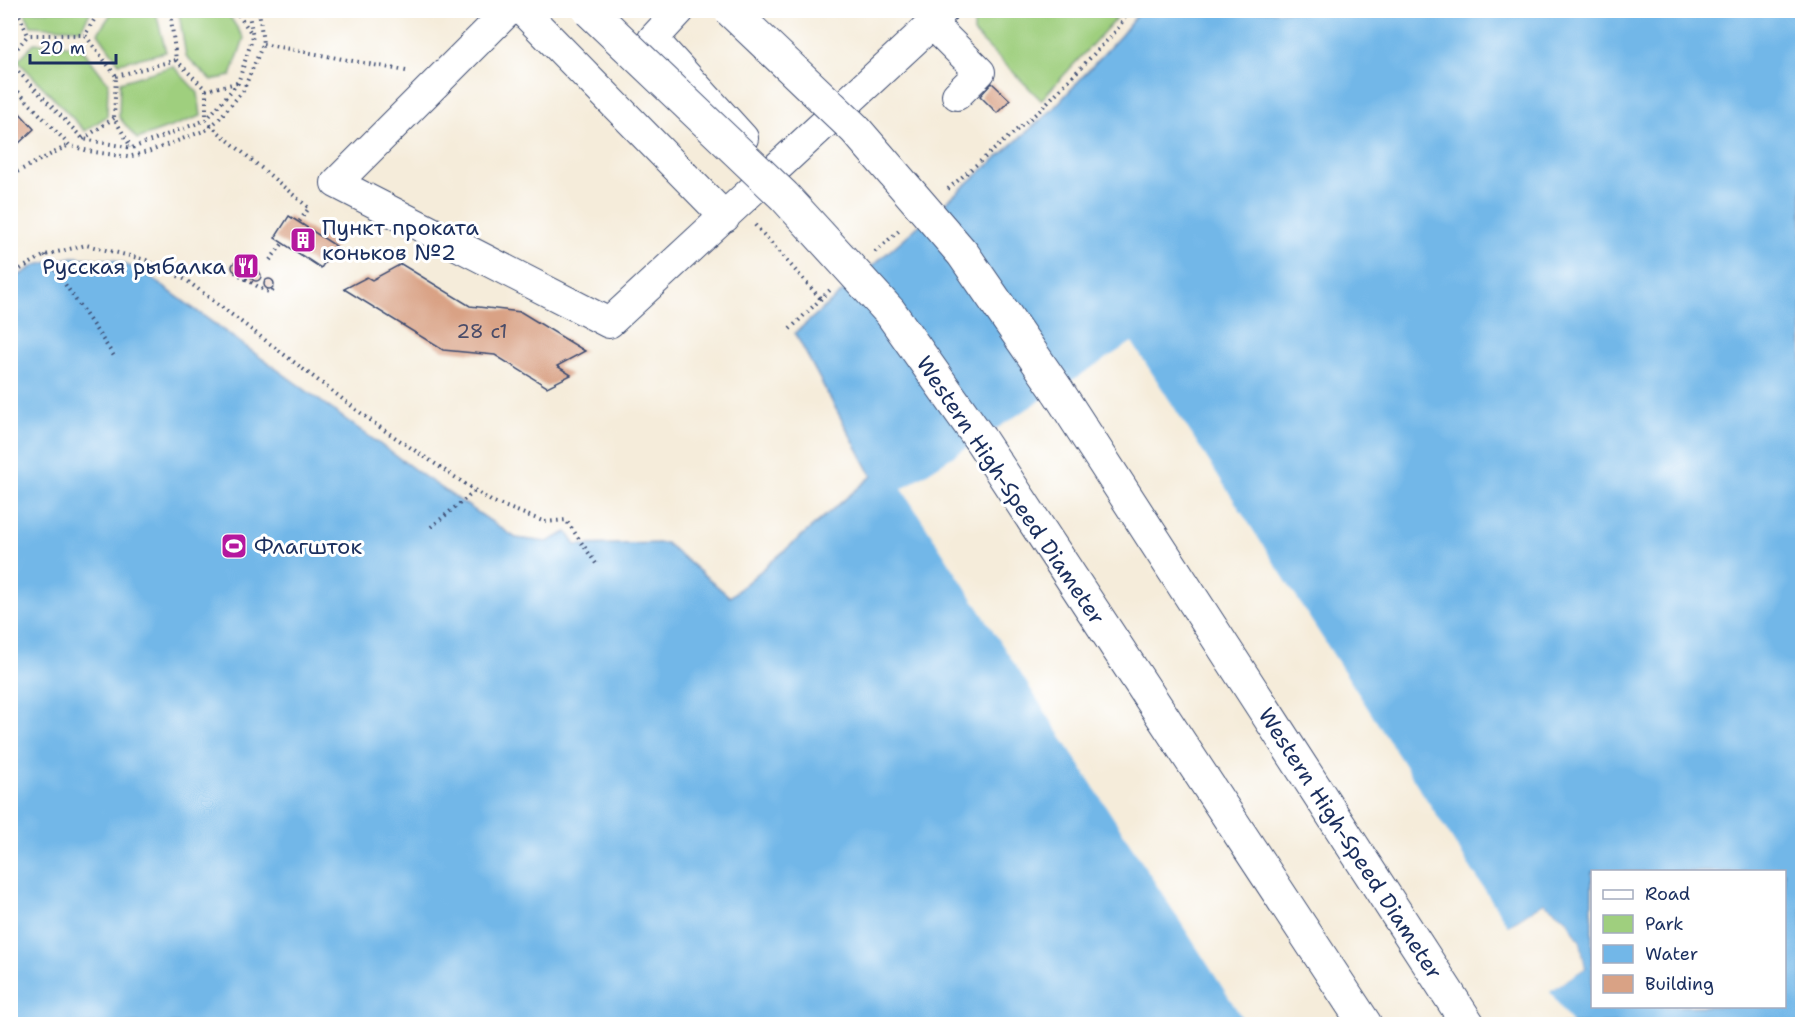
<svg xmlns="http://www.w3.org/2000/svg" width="1813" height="1035" font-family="'Shantell Sans',sans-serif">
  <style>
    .green { fill: #9fcf7e; stroke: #5d7f6e; stroke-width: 1.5 }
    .water { fill: #72b7e8; stroke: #4673a3; stroke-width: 1.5; fill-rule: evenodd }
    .pier { fill: #f5ecda }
    .building { fill: #d9a285 }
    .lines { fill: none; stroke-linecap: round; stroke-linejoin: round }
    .minor-casing { stroke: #3c4b71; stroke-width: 32 }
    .highway-casing { stroke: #3c4b71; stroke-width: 35 }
    .path { stroke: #3c4b71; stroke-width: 4; stroke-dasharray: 1.5 4.5; stroke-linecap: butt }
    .minor { stroke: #fff; stroke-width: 30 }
    .highway { stroke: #fff; stroke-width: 33 }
    .highway-bridge-casing { stroke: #3c4b71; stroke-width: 35; stroke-linecap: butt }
    .highway-bridge { stroke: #fff; stroke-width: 33 }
    .labels { text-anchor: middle; stroke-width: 6; stroke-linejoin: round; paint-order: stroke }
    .number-label { font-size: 20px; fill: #4a4c68 }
    .poi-label { font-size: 22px; fill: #1b2f5e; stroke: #fff; text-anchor: start }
    .street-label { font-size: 22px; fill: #1b2f5e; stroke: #fff }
  </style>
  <rect width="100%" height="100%" fill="#fff"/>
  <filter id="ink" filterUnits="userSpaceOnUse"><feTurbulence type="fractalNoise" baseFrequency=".0167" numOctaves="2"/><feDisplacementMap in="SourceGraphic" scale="12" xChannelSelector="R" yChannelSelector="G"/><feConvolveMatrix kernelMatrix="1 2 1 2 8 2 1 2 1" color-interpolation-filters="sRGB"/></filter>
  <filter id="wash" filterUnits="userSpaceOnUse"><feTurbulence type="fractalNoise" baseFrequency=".008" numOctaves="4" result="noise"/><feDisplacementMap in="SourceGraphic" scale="24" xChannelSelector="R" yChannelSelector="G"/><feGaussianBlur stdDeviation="1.35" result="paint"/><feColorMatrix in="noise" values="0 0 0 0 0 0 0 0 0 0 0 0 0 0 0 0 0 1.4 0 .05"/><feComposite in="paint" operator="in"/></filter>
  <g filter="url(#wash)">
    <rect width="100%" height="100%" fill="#f5ecda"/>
    <path class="green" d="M 192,10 L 226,11 L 244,38 L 231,76 L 211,80 L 186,56 L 179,14 Z
      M 980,10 L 1123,10 L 1123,11 L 1041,100 L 974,33 L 974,19 Z
      M 24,11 L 91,11 L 81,29 L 31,26 Z
      M 113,11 L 151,11 L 156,13 L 166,52 L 119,63 L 98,33 Z
      M 34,43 L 80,46 L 108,83 L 107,116 L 85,131 L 18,61 Z
      M 173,66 L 198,93 L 201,116 L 137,139 L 119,117 L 120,82 Z"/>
    <path class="water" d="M 1140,11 L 1802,11 L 1802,1024 L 1497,1024 L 1585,968 L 1580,942 L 1566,919 L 1544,903 L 1353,1024 L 11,1024 L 10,281 L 36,265 L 73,257 L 114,260 L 143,272 L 425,477 L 516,538 L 547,542 L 567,532 L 576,545 L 666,543 L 730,597 L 872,476 L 795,333 L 1052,110 L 1122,34 ZM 1592,872 L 1784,872 L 1784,1006 L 1592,1006 Z"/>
    <path class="pier" d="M 1132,342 L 1508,926 L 1544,903 L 1566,919 L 1580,942 L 1585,968 L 1550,991 L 1572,1024 L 1494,1024 L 1496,1022 L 1581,966 L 1578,943 L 1564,921 L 1544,907 L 1359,1024 L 1246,1024 L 902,489 Z"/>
    <g id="blocks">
      <path class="building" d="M 992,83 L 1010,100 L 997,113 L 980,96 Z
        M 10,102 L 34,129 L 16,146 L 10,139 Z
        M 289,216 L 336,246 L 321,268 L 275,238 Z
        M232 267a5 5 0 1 1 10 0a5 5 0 1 1-10 0Z
        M 401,264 L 470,306 L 521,312 L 585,351 L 557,366 L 571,375 L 547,387 L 495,355 L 443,350 L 344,289 L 367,277 L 372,280 Z
        M251 276a5 5 0 1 1 10 0a5 5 0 1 1-10 0Z
        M264 284a5 5 0 1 1 10 0a5 5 0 1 1-10 0Z"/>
    </g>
  </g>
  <g filter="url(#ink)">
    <use href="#blocks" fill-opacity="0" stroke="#3c4b71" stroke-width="1.5"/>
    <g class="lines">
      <g class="minor-casing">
        <path id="minor" d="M 509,10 L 336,183 L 609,323 L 932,24 L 943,10
          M 522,10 L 725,217
          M 680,10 L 653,39 L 743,138
          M 932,24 L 980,72 L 957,95"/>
      </g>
      <g class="highway-casing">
        <g id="highway">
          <path id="s1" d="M 1057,390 L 1468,1024"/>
          <path d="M 980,439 L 1365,1024"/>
        </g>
      </g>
      <path class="path" d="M 17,10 L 28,35 L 85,35
        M 100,10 L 85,35 L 116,76 L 114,118 L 131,147
        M 235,10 L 252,34
        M 263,44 L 406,71
        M 10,57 L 28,35
        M 176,60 L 206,90 L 206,119
        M 10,63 L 83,139 L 132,148 L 206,120 L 238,83 L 253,36 L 248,10
        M 116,76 L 176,60 L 170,10
        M 10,83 L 69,145 L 88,151 L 128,157 L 148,152 L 206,130 L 218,120 L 243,91 L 263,44 L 259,10
        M 206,90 L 237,83
        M 210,125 L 309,208 L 299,222
        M 83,139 L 114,118
        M 10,165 L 15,173 L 69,145
        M 948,189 L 1040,110 L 1116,31 L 1130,10
        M 755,225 L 820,298
        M 875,252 L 901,229
        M 45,255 L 114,356
        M 270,260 L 283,243
        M 247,267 L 246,279 L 265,291 L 271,292 L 276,288
        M 235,272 L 246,279
        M 10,275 L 45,255 L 86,245 L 146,260 L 186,280 L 378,426 L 491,501 L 545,522 L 566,520 L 597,565
        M 790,329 L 830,290
        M 431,527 L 475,491"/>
      <use href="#minor" class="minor"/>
      <use href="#highway" class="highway"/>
      <g class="highway-bridge-casing">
        <path id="highway-bridge" d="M 589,10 L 784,196 L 890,312 L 980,439
          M 730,10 L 855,129 L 963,254 L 1057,390"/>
      </g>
      <use href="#highway-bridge" class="highway-bridge"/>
    </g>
  </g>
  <defs>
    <g id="building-square" transform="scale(1.35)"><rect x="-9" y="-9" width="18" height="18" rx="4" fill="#b5179e" stroke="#fff"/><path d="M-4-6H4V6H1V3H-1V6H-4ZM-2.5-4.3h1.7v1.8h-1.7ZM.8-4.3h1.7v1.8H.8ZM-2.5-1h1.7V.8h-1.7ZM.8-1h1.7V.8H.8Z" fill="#fff"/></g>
    <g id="restaurant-square" transform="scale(1.35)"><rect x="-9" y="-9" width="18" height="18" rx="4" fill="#b5179e" stroke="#fff"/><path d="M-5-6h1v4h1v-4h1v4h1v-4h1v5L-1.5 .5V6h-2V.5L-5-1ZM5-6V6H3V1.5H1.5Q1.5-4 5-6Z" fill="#fff"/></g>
    <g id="stadium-square" transform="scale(1.35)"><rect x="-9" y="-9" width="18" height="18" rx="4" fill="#b5179e" stroke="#fff"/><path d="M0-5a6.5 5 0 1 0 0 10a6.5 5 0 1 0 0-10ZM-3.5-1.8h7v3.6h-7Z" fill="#fff"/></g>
  </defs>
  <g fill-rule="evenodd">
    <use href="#building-square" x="303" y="240"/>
    <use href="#restaurant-square" x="246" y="266"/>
    <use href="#stadium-square" x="234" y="546"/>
  </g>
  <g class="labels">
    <g class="number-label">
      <text x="482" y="338">28 с1</text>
    </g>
    <g class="poi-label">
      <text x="322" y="235">Пункт проката<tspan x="322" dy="25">коньков №2</tspan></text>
      <text x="226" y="274" text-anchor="end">Русская рыбалка</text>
      <text x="254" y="554">Флагшток</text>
    </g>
    <g class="street-label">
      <text transform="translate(1011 490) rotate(56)" y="8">Western High-Speed Diameter</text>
      <text dy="8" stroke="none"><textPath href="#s1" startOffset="540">Western High-Speed Diameter</textPath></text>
    </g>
  </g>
  <rect width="1813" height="1035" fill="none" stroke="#fff" stroke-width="36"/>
  <rect x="1591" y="870" width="195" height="138" fill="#ffffff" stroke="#a4acbf" stroke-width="1.5"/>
  <rect x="1603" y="890" width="30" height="9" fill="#ffffff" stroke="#a4acbf" stroke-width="1.5"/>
  <text x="1645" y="900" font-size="18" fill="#1b2f5e">Road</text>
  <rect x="1603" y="915" width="30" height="18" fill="#9fcf7e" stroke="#a4acbf" stroke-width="1.5"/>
  <text x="1645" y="930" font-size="18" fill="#1b2f5e">Park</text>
  <rect x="1603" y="945" width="30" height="18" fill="#72b7e8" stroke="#a4acbf" stroke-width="1.5"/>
  <text x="1645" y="960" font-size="18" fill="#1b2f5e">Water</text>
  <rect x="1603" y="975" width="30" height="18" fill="#d9a285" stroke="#a4acbf" stroke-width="1.5"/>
  <text x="1645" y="990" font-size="18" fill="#1b2f5e">Building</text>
  <path d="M30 54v9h86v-9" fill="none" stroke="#1b2f5e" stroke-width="3"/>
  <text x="39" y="54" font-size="18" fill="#1b2f5e" stroke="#ffffff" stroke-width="4.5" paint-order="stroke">20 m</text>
</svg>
